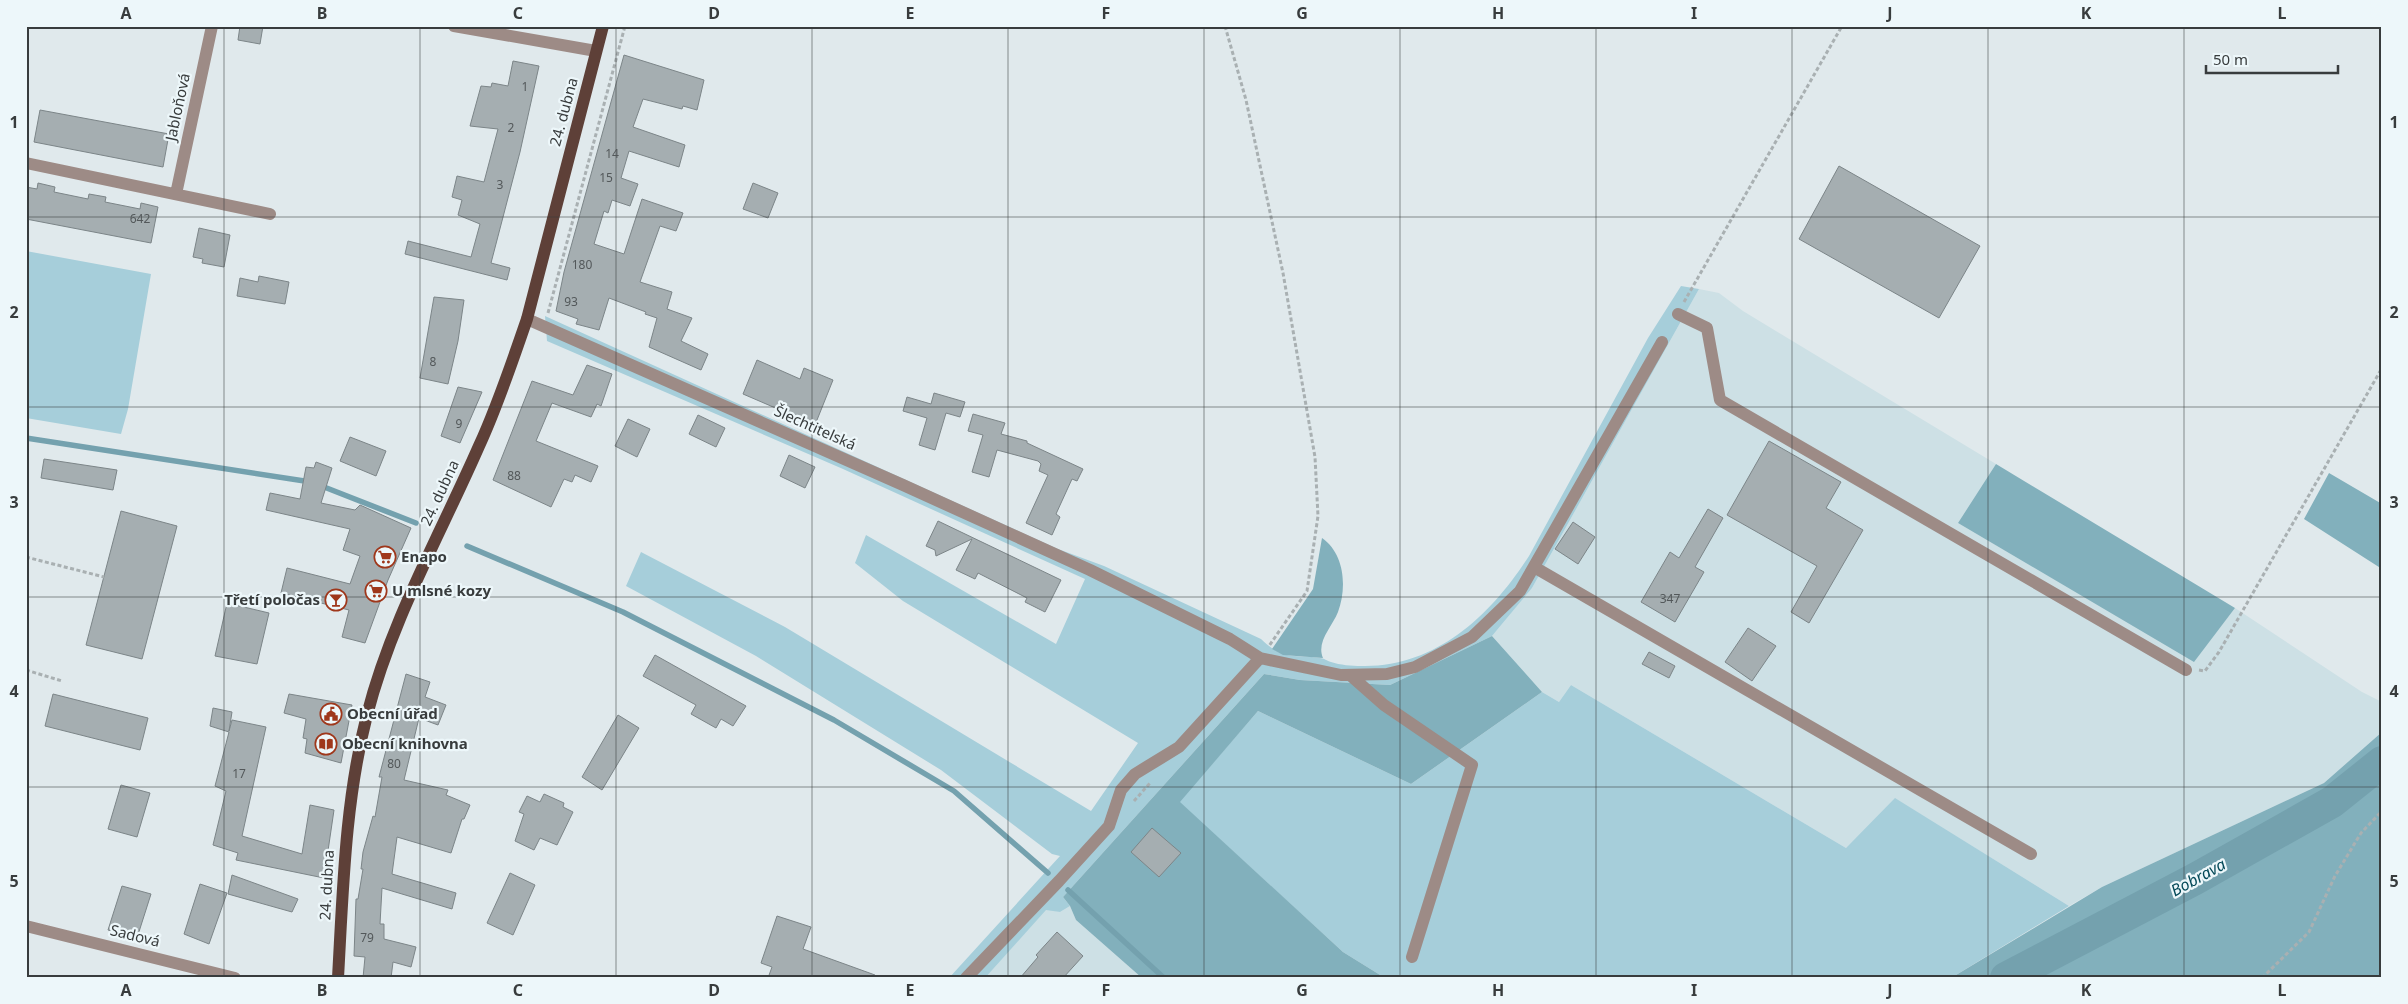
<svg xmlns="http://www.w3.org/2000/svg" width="2408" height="1004" font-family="'Noto Sans',sans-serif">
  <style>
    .built { fill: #cde0e5 }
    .green { fill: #a6ceda }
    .forest { fill: #82b0bc }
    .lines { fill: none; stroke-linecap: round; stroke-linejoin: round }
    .stream { stroke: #74a1ae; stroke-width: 5.5 }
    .river { stroke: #74a1ae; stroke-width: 32 }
    .building { fill: #a5aeb1; stroke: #7c8588 }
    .path { stroke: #a9b0b2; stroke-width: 3; stroke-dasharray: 4 2.5; stroke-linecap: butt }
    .minor { stroke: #9d8b86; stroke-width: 12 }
    .major { stroke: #5e4038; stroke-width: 12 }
    .grid { fill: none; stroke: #383c3d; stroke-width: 1; stroke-opacity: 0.55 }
    .labels { text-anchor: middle; stroke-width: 4.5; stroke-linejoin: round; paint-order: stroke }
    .number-label { font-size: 12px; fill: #53585a }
    .street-label { font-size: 15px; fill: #383c3d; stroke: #edf7fa }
    .poi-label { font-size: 15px; font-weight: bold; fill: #383c3d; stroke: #edf7fa; text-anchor: start }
    .water-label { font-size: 16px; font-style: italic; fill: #044958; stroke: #edf7fa }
    .neatline { fill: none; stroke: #383c3d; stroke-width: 2 }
    .grid-label { font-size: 16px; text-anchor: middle; font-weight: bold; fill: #383c3d }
  </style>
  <rect width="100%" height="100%" fill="#e0e9ec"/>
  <path class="built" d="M 1699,289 L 1719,293 L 1743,311 L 1996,464 L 1958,523 L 2194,661 L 2235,608 L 2362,692 L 2382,702 L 2382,732 L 2324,783 L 2102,887 L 2069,906 L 1896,799 L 1846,848 L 1571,685 L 1559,702 L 1542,692 L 1492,636 L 1532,588 Z
    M 1070,906 L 1076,920 L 1142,978 L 985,978 L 1046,909 L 1060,912 Z"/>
  <path class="green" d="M 26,251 L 151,274 L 128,409 L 121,434 L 26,418 Z
    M 1681,286 L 1699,289 L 1532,588 L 1492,636 L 1390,685 L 1300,680 L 1264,674 L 1063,897 L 1070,906 L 1060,912 L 1046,910 L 985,978 L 949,978 L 1060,856 L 1052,854 L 941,770 L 756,656 L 626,586 L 641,552 L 785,627 L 1091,811 L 1138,743 L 903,601 L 855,563 L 866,535 L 1056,644 L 1085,579 L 843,469 L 547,341 L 545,316 L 1058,549 L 1104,566 L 1261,639 C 1284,661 1292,654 1320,658 C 1324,658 1327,661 1331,662 C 1340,665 1352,666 1361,666 C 1436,668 1491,615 1529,556 L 1648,338 Z
    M 1571,685 L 1846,848 L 1895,798 L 2069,906 L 1951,978 L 1385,978 L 1343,952 L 1179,802 L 1258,711 L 1411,784 L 1542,692 L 1559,702 Z"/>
  <path class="forest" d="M 1996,464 L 2235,608 L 2194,662 L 1958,523 Z
    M 2329,473 L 2382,504 L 2382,569 L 2304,519 Z
    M 1322,538 C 1345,554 1347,588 1338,612 C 1332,627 1316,642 1323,658 L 1283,655 L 1272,649 L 1313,589 Z
    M 1492,636 L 1542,692 L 1411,784 L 1258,711 L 1180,802 L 1343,952 L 1385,978 L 1142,978 L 1076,920 L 1070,906 L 1063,897 L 1264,674 L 1300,680 L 1390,685 Z
    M 2382,732 L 2382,978 L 1951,978 L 2102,887 L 2324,783 Z"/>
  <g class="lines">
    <path class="stream" d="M 26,438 L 311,482
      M 319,485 L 416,523
      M 467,546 L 623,612 L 834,720 L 954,791 L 1048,873
      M 1068,890 L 1164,978"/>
    <path class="river" d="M 2006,978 L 2195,879 L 2332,802 L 2382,762"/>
  </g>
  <path class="building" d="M 240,26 L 263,26 L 260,44 L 238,40 Z
    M 624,55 L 704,80 L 697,110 L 683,106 L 682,109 L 643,99 L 633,127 L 685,145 L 679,167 L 629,151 L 621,178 L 638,184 L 630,206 L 612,200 L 608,213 L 604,211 L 594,244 L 624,254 L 642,199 L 683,213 L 676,231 L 660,226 L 640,282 L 672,292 L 667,309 L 692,318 L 681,341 L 708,354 L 701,370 L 649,347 L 657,318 L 645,314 L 646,312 L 609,298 L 599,330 L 576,324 L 578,319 L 556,311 L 564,272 Z
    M 513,61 L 539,66 L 520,152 L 491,263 L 510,268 L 507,280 L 405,254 L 408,241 L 471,257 L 480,224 L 458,215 L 462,200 L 452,197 L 457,176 L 484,182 L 498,129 L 470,126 L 481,86 L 491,87 L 492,83 L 508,86 Z
    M 40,110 L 169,134 L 163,167 L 34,142 Z
    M 1839,166 L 1980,246 L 1939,318 L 1799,239 Z
    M 38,183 L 55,187 L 54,192 L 88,199 L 89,194 L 106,197 L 105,202 L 140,209 L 141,203 L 158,207 L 151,243 L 26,219 L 26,187 L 37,189 Z
    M 753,183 L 778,193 L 768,218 L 743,209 Z
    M 199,228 L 230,235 L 224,267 L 202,263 L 203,259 L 193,257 Z
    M 259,276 L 289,282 L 285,304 L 237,296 L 240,278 L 258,282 Z
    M 434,297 L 464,300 L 458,341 L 448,384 L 420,378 Z
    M 757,360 L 800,379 L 804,368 L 833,380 L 815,425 L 743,394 Z
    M 587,365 L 612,374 L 601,406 L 597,404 L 591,417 L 552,403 L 536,441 L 598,466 L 591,482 L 575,475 L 572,482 L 564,479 L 551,507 L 493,480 L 532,381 L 573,395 Z
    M 458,387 L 482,392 L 460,443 L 441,436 Z
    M 934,393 L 965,402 L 960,417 L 946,413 L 935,450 L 919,445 L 927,418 L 903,411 L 907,397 L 931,404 Z
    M 973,414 L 1005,423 L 1001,434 L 1027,441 L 1027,443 L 1083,469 L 1077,481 L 1072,479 L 1056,514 L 1060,517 L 1052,535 L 1026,523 L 1048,475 L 1039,471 L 1041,464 L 1038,461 L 997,450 L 989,477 L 972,472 L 983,435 L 968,431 Z
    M 698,415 L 725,428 L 716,447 L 689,434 Z
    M 628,419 L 650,429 L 637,457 L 615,446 Z
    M 350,437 L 386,451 L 376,476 L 340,461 Z
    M 1769,441 L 1841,482 L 1826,508 L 1863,530 L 1809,623 L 1791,612 L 1817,566 L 1727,515 Z
    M 789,455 L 815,467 L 805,488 L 780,476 Z
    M 44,459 L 117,470 L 113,490 L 41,478 Z
    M 316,462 L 332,468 L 321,503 L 355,510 L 360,505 L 411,528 L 388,580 L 365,643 L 342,637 L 349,610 L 281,593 L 287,568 L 350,584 L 360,556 L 343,550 L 350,529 L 266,510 L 270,493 L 300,499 L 306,467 L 314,468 Z
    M 1708,509 L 1723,518 L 1695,567 L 1704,572 L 1675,622 L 1641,602 L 1670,552 L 1679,558 Z
    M 121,511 L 177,526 L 142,659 L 86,645 Z
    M 938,521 L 1061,580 L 1045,612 L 1025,602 L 1027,598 L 978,573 L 975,579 L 956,570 L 972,539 L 936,556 L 935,550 L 926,546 Z
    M 1573,522 L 1595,537 L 1578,564 L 1555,549 Z
    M 227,603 L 269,613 L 257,664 L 215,656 Z
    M 1748,628 L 1776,646 L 1752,681 L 1725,662 Z
    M 1649,652 L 1675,666 L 1669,678 L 1642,664 Z
    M 655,655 L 746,706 L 733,726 L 721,719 L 716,728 L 691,714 L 696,705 L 643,676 Z
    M 406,674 L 430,682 L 425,697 L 446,705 L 438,725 L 419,718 L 404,780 L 448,790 L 446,795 L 470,805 L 464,819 L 462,819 L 451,853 L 397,837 L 392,874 L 456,893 L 452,909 L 382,888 L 380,924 L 384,924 L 384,939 L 416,947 L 411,967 L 393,962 L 391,978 L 363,978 L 365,957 L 354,956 L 356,899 L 358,899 L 363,869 L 361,869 L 363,852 L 373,816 L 375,817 L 382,777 L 379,777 Z
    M 53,694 L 148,718 L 140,750 L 45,726 Z
    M 289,694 L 352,705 L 341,763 L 305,753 L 307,739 L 303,738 L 306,719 L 284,713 Z
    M 213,708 L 232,712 L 229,731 L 232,720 L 266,727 L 242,836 L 302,854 L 310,805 L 334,810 L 324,878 L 236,860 L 238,853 L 213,845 L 226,791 L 215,786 L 229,732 L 210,726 Z
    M 618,715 L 639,728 L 602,790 L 582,777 Z
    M 121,785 L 150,793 L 137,837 L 108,829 Z
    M 544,794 L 564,803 L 563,807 L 573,812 L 557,845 L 540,838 L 534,850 L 515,841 L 524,814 L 519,812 L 527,796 L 540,802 Z
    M 1152,828 L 1181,853 L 1159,877 L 1131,852 Z
    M 510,873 L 535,885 L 513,935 L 487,923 Z
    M 232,875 L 298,899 L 292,912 L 228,894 Z
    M 200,884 L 227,893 L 209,944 L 184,934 Z
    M 122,886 L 151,894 L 137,938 L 108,930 Z
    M 777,916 L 811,927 L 803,949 L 875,975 L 875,978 L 768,978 L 772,967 L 761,963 Z
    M 1057,932 L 1083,956 L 1063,978 L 1020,978 L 1038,957 L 1036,955 Z"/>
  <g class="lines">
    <path class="path" d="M 1225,26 L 1246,100 L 1283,273 L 1315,457 L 1318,516 L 1307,591 L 1269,646
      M 1684,302 L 1842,26
      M 548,313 L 625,26
      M 26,524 L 28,525
      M 26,557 L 104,577
      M 26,670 L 62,681
      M 2199,670 L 2205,671 L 2219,652 L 2382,368
      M 1134,801 L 1150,783
      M 2262,978 L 2309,932 L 2335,876 L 2361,833 L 2382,811"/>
    <path class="minor" d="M 454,26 L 596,51
      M 26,163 L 270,214
      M 176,194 L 212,26
      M 1678,314 L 1707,328 L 1720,400 L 2186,670
      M 527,319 L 903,485 L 1090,570 L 1230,639 L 1260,658 L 1341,675 L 1387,674 L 1415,667 L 1472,637 L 1520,591 L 1662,342
      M 1534,567 L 2031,854
      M 1350,675 L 1384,705 L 1472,765 L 1412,957
      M 26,926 L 235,978
      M 966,978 L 1059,881 L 1109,826 L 1121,790 L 1135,774 L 1179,747 L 1260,658"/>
    <path class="major" d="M 338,978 C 343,889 345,801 367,715 C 391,621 440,535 479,446 C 498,405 512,362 527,319 L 603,26"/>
  </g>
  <path class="grid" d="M 224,26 L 224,978M 420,26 L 420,978M 616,26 L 616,978M 812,26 L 812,978M 1008,26 L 1008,978M 1204,26 L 1204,978M 1400,26 L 1400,978M 1596,26 L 1596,978M 1792,26 L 1792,978M 1988,26 L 1988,978M 2184,26 L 2184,978M 26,217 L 2382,217M 26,407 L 2382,407M 26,597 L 2382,597M 26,787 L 2382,787"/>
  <defs>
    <g id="supermarket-ring" transform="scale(1.125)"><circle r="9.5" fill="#edf7fa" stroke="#9f371b" stroke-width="1.5"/><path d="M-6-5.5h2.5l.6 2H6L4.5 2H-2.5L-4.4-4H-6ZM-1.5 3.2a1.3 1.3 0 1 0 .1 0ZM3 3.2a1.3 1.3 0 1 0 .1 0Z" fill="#9f371b"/></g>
    <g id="bar-ring" transform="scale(1.125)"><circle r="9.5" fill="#edf7fa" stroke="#9f371b" stroke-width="1.5"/><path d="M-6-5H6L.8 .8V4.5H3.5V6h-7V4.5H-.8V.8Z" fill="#9f371b"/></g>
    <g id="civic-ring" transform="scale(1.125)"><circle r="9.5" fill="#edf7fa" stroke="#9f371b" stroke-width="1.5"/><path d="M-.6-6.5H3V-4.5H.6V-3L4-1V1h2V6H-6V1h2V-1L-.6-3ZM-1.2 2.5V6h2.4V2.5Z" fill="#9f371b"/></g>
    <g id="library-ring" transform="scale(1.125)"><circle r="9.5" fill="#edf7fa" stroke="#9f371b" stroke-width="1.5"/><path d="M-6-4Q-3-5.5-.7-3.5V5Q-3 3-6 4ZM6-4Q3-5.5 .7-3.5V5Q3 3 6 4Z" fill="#9f371b"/></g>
  </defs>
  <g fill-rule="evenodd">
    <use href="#supermarket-ring" x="385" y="557"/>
    <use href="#supermarket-ring" x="376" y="591"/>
    <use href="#bar-ring" x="336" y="600"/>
    <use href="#civic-ring" x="331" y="714"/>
    <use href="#library-ring" x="326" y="744"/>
  </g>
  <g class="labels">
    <g class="number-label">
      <text x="525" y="91">1</text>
      <text x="511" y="132">2</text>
      <text x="612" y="158">14</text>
      <text x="606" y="182">15</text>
      <text x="500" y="189">3</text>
      <text x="140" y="223">642</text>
      <text x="582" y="269">180</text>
      <text x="571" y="306">93</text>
      <text x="433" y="366">8</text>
      <text x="459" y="428">9</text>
      <text x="514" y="480">88</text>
      <text x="1670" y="603">347</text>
      <text x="394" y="768">80</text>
      <text x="239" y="778">17</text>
      <text x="367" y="942">79</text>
    </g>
    <g class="street-label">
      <text transform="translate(178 107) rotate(-78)" y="5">Jabloňová</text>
      <text transform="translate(564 112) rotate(-75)" y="5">24. dubna</text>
      <text transform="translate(815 428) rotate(24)" y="5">Šlechtitelská</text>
      <text transform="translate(440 493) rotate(-65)" y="5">24. dubna</text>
      <text transform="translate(327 885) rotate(-87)" y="5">24. dubna</text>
      <text transform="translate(135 936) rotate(14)" y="5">Sadová</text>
    </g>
    <g class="poi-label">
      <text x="401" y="562">Enapo</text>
      <text x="392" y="596">U mlsné kozy</text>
      <text x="320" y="605" text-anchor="end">Třetí poločas</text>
      <text x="347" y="719">Obecní úřad</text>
      <text x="342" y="749">Obecní knihovna</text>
    </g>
    <g class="water-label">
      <text transform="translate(2198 877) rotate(-29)" y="6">Bobrava</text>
    </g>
  </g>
  <rect width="2408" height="1004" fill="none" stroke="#edf7fa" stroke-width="55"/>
  <path d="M2206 65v8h132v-8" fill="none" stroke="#383c3d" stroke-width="2.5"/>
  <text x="2213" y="65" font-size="15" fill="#383c3d" stroke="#edf7fa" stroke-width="4" paint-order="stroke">50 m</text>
  <rect x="28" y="28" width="2352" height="948" class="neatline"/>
  <g class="grid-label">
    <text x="126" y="19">A</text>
    <text x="322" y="19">B</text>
    <text x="518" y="19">C</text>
    <text x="714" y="19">D</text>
    <text x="910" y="19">E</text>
    <text x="1106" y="19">F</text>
    <text x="1302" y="19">G</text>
    <text x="1498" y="19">H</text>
    <text x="1694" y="19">I</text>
    <text x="1890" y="19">J</text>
    <text x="2086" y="19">K</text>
    <text x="2282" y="19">L</text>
    <text x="14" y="128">1</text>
    <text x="2394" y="128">1</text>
    <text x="14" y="318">2</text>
    <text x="2394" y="318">2</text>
    <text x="14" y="508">3</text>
    <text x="2394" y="508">3</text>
    <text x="14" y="697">4</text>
    <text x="2394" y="697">4</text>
    <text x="14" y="887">5</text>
    <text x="2394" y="887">5</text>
    <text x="126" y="996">A</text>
    <text x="322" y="996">B</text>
    <text x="518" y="996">C</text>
    <text x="714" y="996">D</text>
    <text x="910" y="996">E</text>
    <text x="1106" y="996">F</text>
    <text x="1302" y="996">G</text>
    <text x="1498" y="996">H</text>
    <text x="1694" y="996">I</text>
    <text x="1890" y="996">J</text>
    <text x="2086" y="996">K</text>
    <text x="2282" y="996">L</text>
  </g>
</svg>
